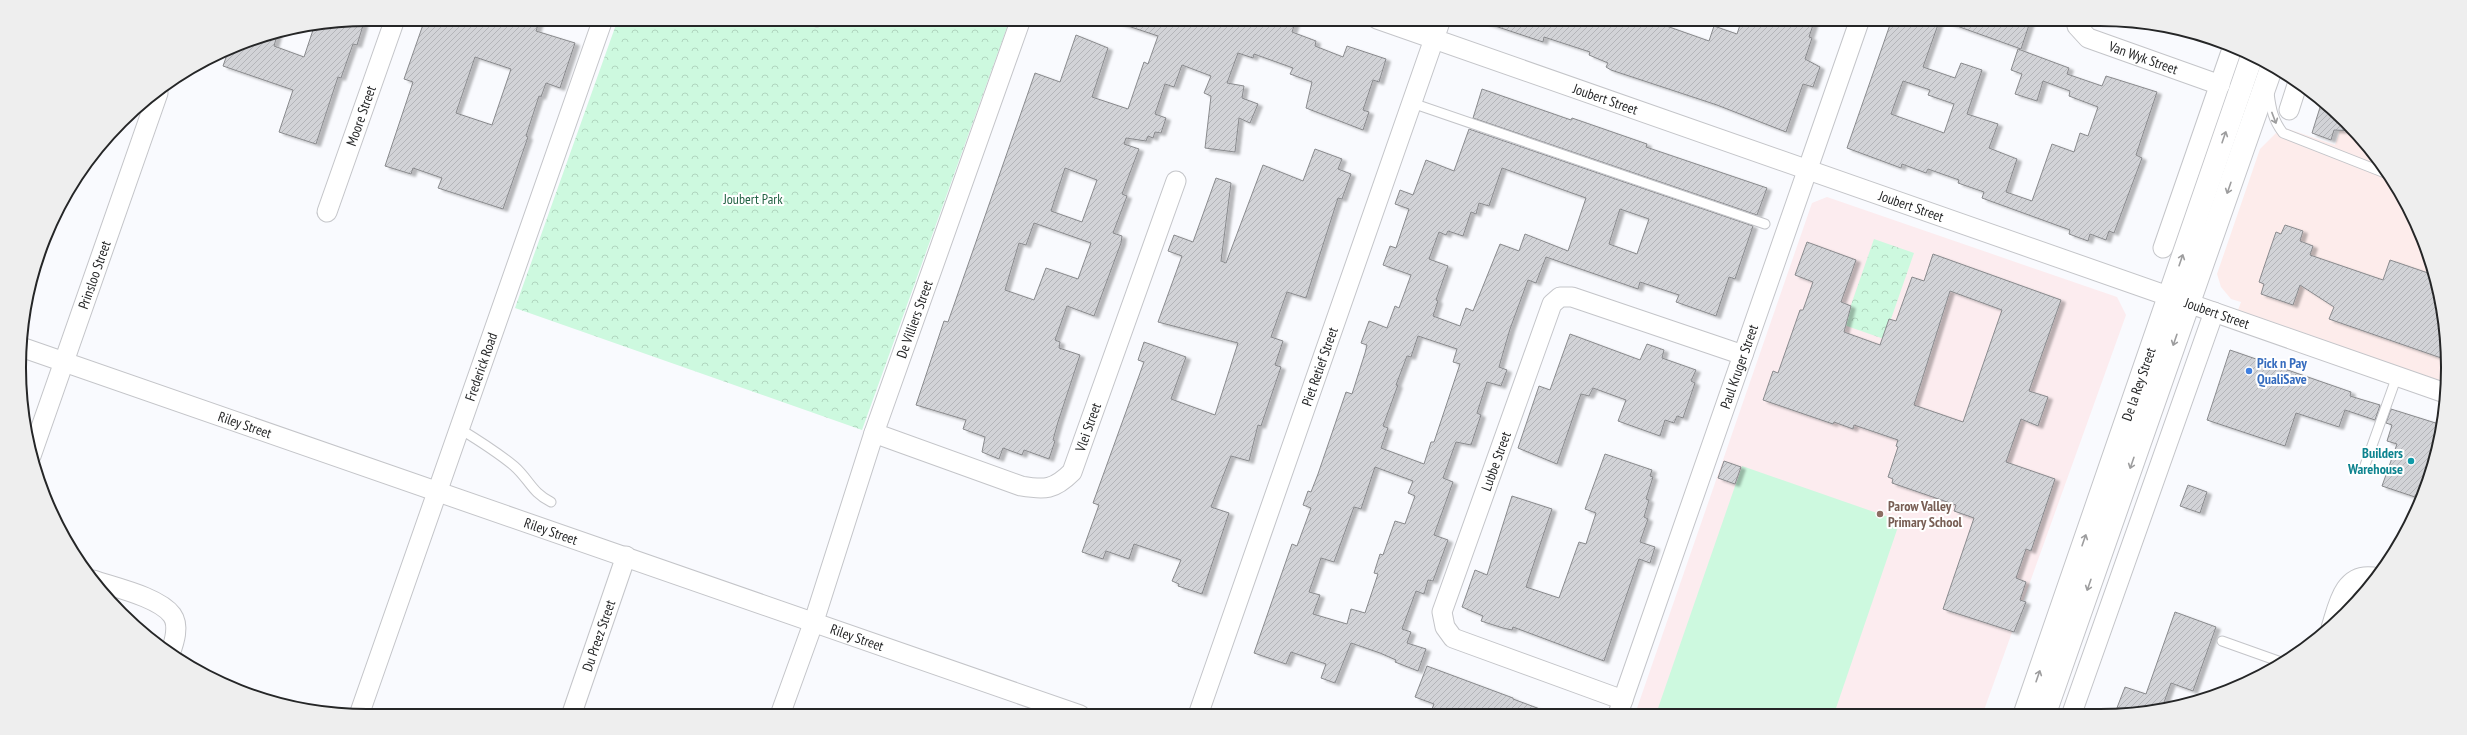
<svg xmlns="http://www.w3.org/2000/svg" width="2467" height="735" font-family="'PT Sans Narrow',sans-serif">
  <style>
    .commercial { fill: #fdeceb }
    .education { fill: #fcecef }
    .park { fill: url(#park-crowns) }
    .pitch { fill: #cdf9df }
    .building { fill: url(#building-hatch); stroke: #898a8d; fill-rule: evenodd; filter: url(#shadow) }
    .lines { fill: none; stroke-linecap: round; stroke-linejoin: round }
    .lane-casing { stroke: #c4c5c9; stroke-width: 11 }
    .street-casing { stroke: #c4c5c9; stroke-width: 21 }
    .secondary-casing { stroke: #c4c5c9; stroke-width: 24 }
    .lane { stroke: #fff; stroke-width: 9 }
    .street { stroke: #fff; stroke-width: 19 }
    .secondary { stroke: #fff; stroke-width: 22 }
    .oneway { stroke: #9d9d9e }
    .shop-dot { fill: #3f7fe0; stroke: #fff; stroke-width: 1.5 }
    .culture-dot { fill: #0f9aa8; stroke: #fff; stroke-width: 1.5 }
    .education-dot { fill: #8d6e63; stroke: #fff; stroke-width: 1.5 }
    .labels { text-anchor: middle; stroke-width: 4; stroke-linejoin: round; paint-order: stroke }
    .street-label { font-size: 14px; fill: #252627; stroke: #fff }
    .park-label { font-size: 14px; fill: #236344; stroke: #fff }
    .shop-label { font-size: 14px; font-weight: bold; fill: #366cbe; stroke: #fff; text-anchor: start }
    .culture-label { font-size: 14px; font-weight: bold; fill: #0d838f; stroke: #fff; text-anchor: end }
    .education-label { font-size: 14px; font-weight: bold; fill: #785e54; stroke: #fff; text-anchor: start }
    .rim { fill: none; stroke: #252627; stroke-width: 2 }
  </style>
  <defs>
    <pattern id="park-crowns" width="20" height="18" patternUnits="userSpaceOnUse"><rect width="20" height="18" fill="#cdf9df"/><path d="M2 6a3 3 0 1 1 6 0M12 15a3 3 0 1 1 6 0" fill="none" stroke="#b0d5bf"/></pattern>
    <pattern id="building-hatch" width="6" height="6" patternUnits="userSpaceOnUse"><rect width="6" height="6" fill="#d2d3d7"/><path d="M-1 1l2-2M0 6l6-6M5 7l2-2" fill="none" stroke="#b4b5b9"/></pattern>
    <filter id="shadow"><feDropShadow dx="4.5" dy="2.5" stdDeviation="1" flood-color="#0004"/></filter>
  </defs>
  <rect width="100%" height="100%" fill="#f9fafe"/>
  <path class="commercial" d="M 2282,127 L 2335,145 L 2340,130 L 2358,136 L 2389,174 L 2422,234 L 2441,300 L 2448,368 L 2446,383 L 2238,310 L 2241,302 L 2231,299 L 2221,287 L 2217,274 L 2260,149 Z"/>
  <path class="education" d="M 1827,197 L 2117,297 L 2126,315 L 1983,713 L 1635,714 L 1812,203 Z"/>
  <path class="park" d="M 618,19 L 1010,19 L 862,430 L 515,308 Z
    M 1874,239 L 1914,253 L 1891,319 L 1889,319 L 1884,339 L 1844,325 Z"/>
  <path class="pitch" d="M 1742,466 L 1900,521 L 1834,714 L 1656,714 Z"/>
  <path class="building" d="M 365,19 L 357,45 L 353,44 L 341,78 L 338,77 L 316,144 L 279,132 L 293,90 L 223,66 L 229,49 L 234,45 L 278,32 L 274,46 L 304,57 L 315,24 Z
    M 425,19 L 540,19 L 536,31 L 575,43 L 560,88 L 546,83 L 541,97 L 539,96 L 526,136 L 528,137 L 503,209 L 438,188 L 442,178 L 413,168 L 411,174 L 385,166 L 413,82 L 404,79 ZM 475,57 L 511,69 L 492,125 L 456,113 Z
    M 1116,19 L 1284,19 L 1295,23 L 1292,32 L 1316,41 L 1315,46 L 1343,57 L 1347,46 L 1386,59 L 1379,82 L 1373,80 L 1363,110 L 1369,112 L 1363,130 L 1306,108 L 1312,82 L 1290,74 L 1293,68 L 1254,54 L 1253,58 L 1238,53 L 1227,83 L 1244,86 L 1242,98 L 1258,104 L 1250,123 L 1239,118 L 1235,152 L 1205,148 L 1211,96 L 1204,93 L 1211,76 L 1182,65 L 1174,87 L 1165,84 L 1155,114 L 1166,118 L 1161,133 L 1155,132 L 1153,138 L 1148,136 L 1146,141 L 1126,138 L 1124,144 L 1139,149 L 1122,194 L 1127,196 L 1113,233 L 1122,236 L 1121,243 L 1094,316 L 1067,306 L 1055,340 L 1060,342 L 1059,348 L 1080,355 L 1058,422 L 1053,440 L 1055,441 L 1049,459 L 1024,450 L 1022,455 L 1003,448 L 999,459 L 982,452 L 985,437 L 963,429 L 966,420 L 916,405 L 944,321 L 948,322 L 1035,73 L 1060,82 L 1076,35 L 1108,48 L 1092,97 L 1128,109 L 1144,62 L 1148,64 L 1158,36 L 1116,22 ZM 1065,168 L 1097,180 L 1082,222 L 1051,211 ZM 1034,223 L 1091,243 L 1078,279 L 1046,268 L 1034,300 L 1005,290 L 1019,243 L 1026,245 Z
    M 1483,19 L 1607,19 L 1626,26 L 1628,19 L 1659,19 L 1658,23 L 1709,41 L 1714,26 L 1737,34 L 1741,22 L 1754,26 L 1756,19 L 1815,19 L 1809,37 L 1812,38 L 1805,59 L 1820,67 L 1813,87 L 1803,84 L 1786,132 L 1717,105 L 1611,70 L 1606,67 L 1608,63 L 1589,55 L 1590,52 L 1544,37 L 1543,42 L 1483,22 Z
    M 1892,19 L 1940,19 L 1923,67 L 1955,78 L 1961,63 L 1982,70 L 1967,114 L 1998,124 L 1989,148 L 2017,159 L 2006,192 L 2032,201 L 2052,144 L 2074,152 L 2080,133 L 2088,136 L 2098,107 L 2069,96 L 2070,91 L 2043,81 L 2037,101 L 2015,94 L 2022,74 L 2011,70 L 2018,49 L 2069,68 L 2067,74 L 2102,86 L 2106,76 L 2157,92 L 2136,155 L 2142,158 L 2114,233 L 2109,231 L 2106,240 L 2090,234 L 2088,241 L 2069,234 L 2070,230 L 1982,198 L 1984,192 L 1958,183 L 1959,180 L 1928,169 L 1926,173 L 1902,164 L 1901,168 L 1847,148 ZM 1903,81 L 1930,90 L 1928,95 L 1954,104 L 1944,133 L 1891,114 Z
    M 1943,19 L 2031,19 L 2021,49 L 1943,21 Z
    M 1482,89 L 1571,120 L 1572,118 L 1647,144 L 1646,147 L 1767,188 L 1757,215 L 1473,118 Z
    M 2322,101 L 2346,121 L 2354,131 L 2334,130 L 2331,140 L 2312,133 Z
    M 1469,129 L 1753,226 L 1735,279 L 1729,277 L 1716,316 L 1676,302 L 1679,295 L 1640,282 L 1638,289 L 1546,257 L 1536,283 L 1528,280 L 1510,329 L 1499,367 L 1507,370 L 1501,386 L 1487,382 L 1477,413 L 1481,415 L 1471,445 L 1456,442 L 1443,478 L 1453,482 L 1434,535 L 1448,540 L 1433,581 L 1428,580 L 1424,594 L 1416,591 L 1402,629 L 1411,632 L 1407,643 L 1426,649 L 1418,671 L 1395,662 L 1396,660 L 1380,653 L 1351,643 L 1335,683 L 1321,678 L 1326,664 L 1291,652 L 1286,664 L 1254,653 L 1292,544 L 1297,546 L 1311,508 L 1303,505 L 1308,491 L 1311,492 L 1318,474 L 1346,392 L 1352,394 L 1365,353 L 1367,345 L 1361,343 L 1369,321 L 1387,328 L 1395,306 L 1399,308 L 1411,275 L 1383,265 L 1390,246 L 1396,248 L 1409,209 L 1395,204 L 1400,190 L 1413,195 L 1426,160 L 1454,171 ZM 1502,168 L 1586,198 L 1568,251 L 1525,234 L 1519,251 L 1500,244 L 1473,311 L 1466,308 L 1460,326 L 1433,316 L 1438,301 L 1436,300 L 1448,266 L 1429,259 L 1439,232 L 1446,235 L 1448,231 L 1463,236 L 1471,212 L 1476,214 L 1479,203 L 1489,206 ZM 1620,209 L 1649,219 L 1637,254 L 1609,244 ZM 1418,336 L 1457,349 L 1453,362 L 1460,364 L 1434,442 L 1431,442 L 1424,464 L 1381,448 L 1388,428 L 1383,426 L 1398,385 L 1396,385 L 1407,356 L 1411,357 ZM 1375,467 L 1413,481 L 1408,493 L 1415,496 L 1405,524 L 1395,521 L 1383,555 L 1380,554 L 1374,573 L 1378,574 L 1365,613 L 1351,609 L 1347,624 L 1313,614 L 1320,595 L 1309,592 L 1321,558 L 1334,562 L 1354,507 L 1361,509 Z
    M 1315,149 L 1342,159 L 1338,169 L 1351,174 L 1342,199 L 1338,198 L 1306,298 L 1287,292 L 1271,337 L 1283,341 L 1275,365 L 1281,367 L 1261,426 L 1258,425 L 1249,461 L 1231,456 L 1211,507 L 1229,513 L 1202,594 L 1178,586 L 1179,584 L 1172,581 L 1181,560 L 1134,544 L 1129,559 L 1106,551 L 1103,559 L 1082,552 L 1099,505 L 1093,503 L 1144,362 L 1138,360 L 1144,342 L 1186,357 L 1171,399 L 1215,415 L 1238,343 L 1158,322 L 1182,256 L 1168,251 L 1174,235 L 1193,242 L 1216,178 L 1231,183 L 1221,261 L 1226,263 L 1263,165 L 1303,181 Z
    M 2285,225 L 2303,231 L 2300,241 L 2313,246 L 2310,255 L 2383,280 L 2390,260 L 2434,275 L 2441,300 L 2447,360 L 2329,319 L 2334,307 L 2300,285 L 2293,305 L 2261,294 L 2264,284 L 2259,282 L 2264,267 L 2276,232 L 2281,234 Z
    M 1807,242 L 1856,260 L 1841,302 L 1851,306 L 1844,332 L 1880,345 L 1889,319 L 1896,321 L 1912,277 L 1924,281 L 1933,254 L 2061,300 L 2029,391 L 2048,397 L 2038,426 L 2021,419 L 2006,462 L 2055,479 L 2031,551 L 2026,549 L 2016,578 L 2026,582 L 2020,600 L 2026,602 L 2014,632 L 1943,609 L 1974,518 L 1954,511 L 1956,505 L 1892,483 L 1893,479 L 1888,477 L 1898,447 L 1896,446 L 1898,440 L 1854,425 L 1853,429 L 1834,422 L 1833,424 L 1763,400 L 1773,371 L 1778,373 L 1800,310 L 1803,310 L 1813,282 L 1795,275 ZM 1950,291 L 2002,310 L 1963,422 L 1914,405 Z
    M 1570,334 L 1640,360 L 1647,344 L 1664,350 L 1662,358 L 1696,370 L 1691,381 L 1695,383 L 1683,418 L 1677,416 L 1674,423 L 1665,420 L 1660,436 L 1618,421 L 1626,400 L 1593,388 L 1589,396 L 1581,394 L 1557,464 L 1518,448 L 1539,386 L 1550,390 Z
    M 2230,350 L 2351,392 L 2350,396 L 2380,405 L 2375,420 L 2345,410 L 2339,427 L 2296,413 L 2285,446 L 2207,420 Z
    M 2391,409 L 2442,425 L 2441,436 L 2418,498 L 2382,486 L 2397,444 L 2387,441 L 2392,425 L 2386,423 Z
    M 1605,454 L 1652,470 L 1650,476 L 1653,477 L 1646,499 L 1649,500 L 1644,517 L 1648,519 L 1640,542 L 1655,547 L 1650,563 L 1639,559 L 1604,661 L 1513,627 L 1512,630 L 1503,628 L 1481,621 L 1483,616 L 1462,607 L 1475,570 L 1487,575 L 1512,496 L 1552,509 L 1526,587 L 1559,598 L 1579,542 L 1586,544 L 1596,513 L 1585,509 Z
    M 1724,461 L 1741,467 L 1735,484 L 1718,478 Z
    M 2188,485 L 2207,492 L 2200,513 L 2180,506 Z
    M 2175,612 L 2216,627 L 2193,691 L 2171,683 L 2162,708 L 2145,713 L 2115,713 L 2125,687 L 2146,694 Z
    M 1427,666 L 1513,698 L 1513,699 L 1548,712 L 1548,714 L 1430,714 L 1434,704 L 1415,697 Z"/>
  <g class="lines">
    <g class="lane-casing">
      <path id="lane" d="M 809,19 L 817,22
        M 2269,93 C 2271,109 2273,120 2283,133 L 2390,175
        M 1412,103 L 1765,224
        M 460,429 C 478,440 497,452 514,466 C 529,479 532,493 551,502
        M 2364,468 L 2397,376
        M 2222,641 L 2281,662"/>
    </g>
    <g class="street-casing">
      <g id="street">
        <path id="s1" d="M 1377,19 L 2445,393"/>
        <path id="s2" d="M 2076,19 L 2077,26 L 2088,38 L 2220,85"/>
        <path d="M 2289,110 L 2298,82"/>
        <path id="s3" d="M 327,212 L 395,19"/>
        <path d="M 2163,248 L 2233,46"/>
        <path id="s4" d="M 21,347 L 1080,715"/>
        <path id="s5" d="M 874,433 L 1021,486 C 1045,490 1054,490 1072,472 L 1176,181"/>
        <path id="s6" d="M 31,456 L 158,93"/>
        <path d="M 93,580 C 113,587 159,597 172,615 C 180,626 174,643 170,654"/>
        <path d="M 2331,628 C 2338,606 2343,573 2373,577"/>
        <path id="s7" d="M 1623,700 L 1453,638 L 1445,627 L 1442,612 L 1552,304 L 1560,297 L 1572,297 L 1743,355"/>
        <path d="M 2072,713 L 2214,312"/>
        <path id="s8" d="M 1618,714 L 1860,19"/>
        <path id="s9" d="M 359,715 L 603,19"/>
        <path id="s10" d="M 780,715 L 814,621 L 874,433 L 1021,19"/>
        <path id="s11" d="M 1198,715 L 1441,19"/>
        <path id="s12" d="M 571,716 L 626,556"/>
      </g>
    </g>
    <g class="secondary-casing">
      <g id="secondary">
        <path id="s13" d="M 2025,713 L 2252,56"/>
        <path d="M 2045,713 L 2272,66"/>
      </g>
    </g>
    <use href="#lane" class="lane"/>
    <use href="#street" class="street"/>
    <use href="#secondary" class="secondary"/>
  </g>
  <defs><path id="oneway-shaft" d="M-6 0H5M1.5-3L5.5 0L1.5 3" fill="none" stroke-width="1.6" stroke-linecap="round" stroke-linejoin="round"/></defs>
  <g class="oneway">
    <use href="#oneway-shaft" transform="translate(2274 118) rotate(69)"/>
    <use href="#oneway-shaft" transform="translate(2224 137) rotate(-71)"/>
    <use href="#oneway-shaft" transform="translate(2229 188) rotate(109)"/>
    <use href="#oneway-shaft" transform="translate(2181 260) rotate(-71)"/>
    <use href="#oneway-shaft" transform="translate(2175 340) rotate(109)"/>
    <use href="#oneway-shaft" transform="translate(2132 463) rotate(109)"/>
    <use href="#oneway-shaft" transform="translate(2084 540) rotate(-71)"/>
    <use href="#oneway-shaft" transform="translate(2089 585) rotate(109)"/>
    <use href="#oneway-shaft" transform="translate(2038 676) rotate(-71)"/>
  </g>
  <circle class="shop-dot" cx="2249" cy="371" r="4"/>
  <circle class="culture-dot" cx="2411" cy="461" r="4"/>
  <circle class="education-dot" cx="1880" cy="514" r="4"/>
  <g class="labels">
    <g class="street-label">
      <text dy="5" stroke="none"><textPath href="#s2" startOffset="82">Van Wyk Street</textPath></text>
      <text dy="5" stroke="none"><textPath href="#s1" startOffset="242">Joubert Street</textPath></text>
      <text dy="5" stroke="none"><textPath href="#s3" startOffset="102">Moore Street</textPath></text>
      <text dy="5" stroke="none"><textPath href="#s1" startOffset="566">Joubert Street</textPath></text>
      <text dy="5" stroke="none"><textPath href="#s6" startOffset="192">Prinsloo Street</textPath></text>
      <text dy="5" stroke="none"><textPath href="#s1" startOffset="890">Joubert Street</textPath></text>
      <text dy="5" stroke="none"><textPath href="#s10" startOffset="418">De Villiers Street</textPath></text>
      <text dy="5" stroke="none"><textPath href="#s9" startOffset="369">Frederick Road</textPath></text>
      <text dy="5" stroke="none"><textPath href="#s11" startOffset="369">Piet Retief Street</textPath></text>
      <text dy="5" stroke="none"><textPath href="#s8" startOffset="368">Paul Kruger Street</textPath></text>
      <text dy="5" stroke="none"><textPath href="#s13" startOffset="348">De la Rey Street</textPath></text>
      <text dy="5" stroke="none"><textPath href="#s4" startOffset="237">Riley Street</textPath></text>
      <text dy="5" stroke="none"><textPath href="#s5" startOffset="260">Vlei Street</textPath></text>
      <text dy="5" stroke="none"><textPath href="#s7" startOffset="370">Lubbe Street</textPath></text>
      <text dy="5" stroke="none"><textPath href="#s4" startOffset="561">Riley Street</textPath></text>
      <text dy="5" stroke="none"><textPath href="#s12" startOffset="85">Du Preez Street</textPath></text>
      <text dy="5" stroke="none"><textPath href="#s4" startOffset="885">Riley Street</textPath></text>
    </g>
    <g class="park-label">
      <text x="753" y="204">Joubert Park</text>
    </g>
    <g class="shop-label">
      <text x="2257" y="368">Pick n Pay<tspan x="2257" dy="16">QualiSave</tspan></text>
    </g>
    <g class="culture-label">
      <text x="2403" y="458">Builders<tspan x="2403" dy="16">Warehouse</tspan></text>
    </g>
    <g class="education-label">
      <text x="1888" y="511">Parow Valley<tspan x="1888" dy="16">Primary School</tspan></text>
    </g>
  </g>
  <path d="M0 0H2467V735H0ZM367 26H2100A341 341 0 0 1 2441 367V368A341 341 0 0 1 2100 709H367A341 341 0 0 1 26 368V367A341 341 0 0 1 367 26Z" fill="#eee" fill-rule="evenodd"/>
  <path class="rim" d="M367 26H2100A341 341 0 0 1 2441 367V368A341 341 0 0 1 2100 709H367A341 341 0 0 1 26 368V367A341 341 0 0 1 367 26Z"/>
</svg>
